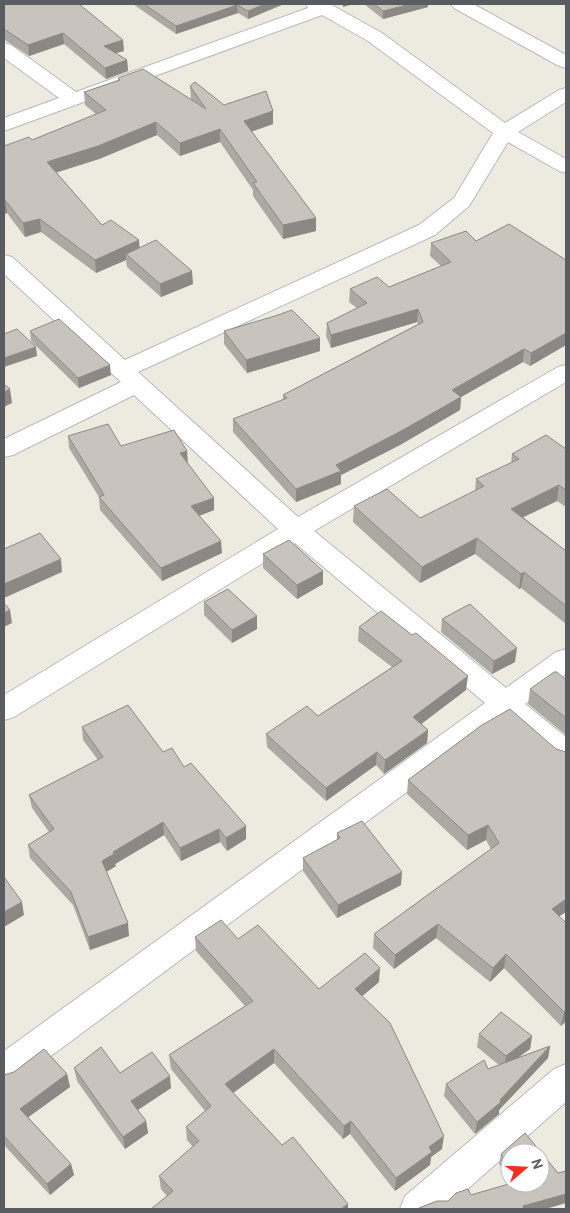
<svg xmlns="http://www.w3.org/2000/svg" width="570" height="1213" font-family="Overpass,sans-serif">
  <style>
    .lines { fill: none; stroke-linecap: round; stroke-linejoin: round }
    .street-casing { stroke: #b6b9be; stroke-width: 2 }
    .street { fill: #fff; fill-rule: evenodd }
    .wall { fill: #aca9a3 }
    .shaded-wall { fill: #8c8984 }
    .building { fill: #c8c4bd; stroke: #8c8984 }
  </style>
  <rect width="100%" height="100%" fill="#edeae0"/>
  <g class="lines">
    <g class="street-casing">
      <path id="street" d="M 306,4 L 330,4 L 382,33 L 505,123 L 559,90 L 566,88 L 566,102 L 518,132 L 566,159 L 566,173 L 559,171 L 508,142 L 469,206 L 435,235 L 138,372 L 298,517 L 558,367 L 566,365 L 566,382 L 314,531 L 506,688 L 556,652 L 566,649 L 566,674 L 525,704 L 566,737 L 566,766 L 555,762 L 505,719 L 16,1082 L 4,1087 L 4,1051 L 485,703 L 295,543 L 14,717 L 4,720 L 4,695 L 278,529 L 134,395 L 13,455 L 4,457 L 4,439 L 121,382 L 4,274 L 4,255 L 12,257 L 125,360 L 419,225 L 454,198 L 493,133 L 368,41 L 322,15 L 4,131 L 4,118 L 59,98 L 4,58 L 4,43 L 11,45 L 76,92 L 308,8 Z
        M 451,4 L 473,4 L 566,55 L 566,68 L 559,66 L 454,8 Z
        M 566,1064 L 566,1102 L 445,1209 L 400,1209 L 405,1196 L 554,1069 Z"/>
    </g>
    <use href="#street" class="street"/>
  </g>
  <path class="wall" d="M 4,4 L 124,51 L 116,53 L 127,60 L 128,71 L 106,79 L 64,44 L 29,56 L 5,40 L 4,40 Z
    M 133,4 L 284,4 L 248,19 L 238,13 L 176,34 Z
    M 364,4 L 428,4 L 428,7 L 383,19 Z
    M 118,78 L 191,99 L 190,86 L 224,105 L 273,111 L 273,124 L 251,132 L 316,218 L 316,231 L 283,239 L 253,196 L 253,190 L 220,142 L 180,156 L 157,135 L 99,159 L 56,172 L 102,225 L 139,240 L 139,248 L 193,284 L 161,297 L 127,267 L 126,260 L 96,273 L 41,232 L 25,237 L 7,213 L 4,214 L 4,146 L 32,140 L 96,114 L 85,105 L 84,92 L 118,80 Z
    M 476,241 L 566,260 L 566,345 L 530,366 L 523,362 L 461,397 L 460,410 L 400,445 L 341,475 L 341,484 L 296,502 L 233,432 L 233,419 L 283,400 L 283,395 L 418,324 L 417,322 L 331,348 L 326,336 L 327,323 L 357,308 L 349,302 L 350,289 L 389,287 L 441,266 L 430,256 L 431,243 Z
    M 30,331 L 111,375 L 79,388 L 31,341 Z
    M 224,331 L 320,351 L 247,373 L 224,344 Z
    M 68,436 L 121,446 L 188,464 L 214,498 L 214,510 L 199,516 L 222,553 L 162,581 L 100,510 L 99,497 L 69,448 Z
    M 566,449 L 566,507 L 557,501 L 523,517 L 566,551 L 566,624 L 521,588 L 519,589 L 475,554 L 420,583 L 353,522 L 354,506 L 420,518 L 475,491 L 476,479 L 511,463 L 512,454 Z
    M 263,554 L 323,584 L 297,599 L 263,568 Z
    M 204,602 L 257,616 L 257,629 L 232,643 L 204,615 Z
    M 442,619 L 515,662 L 492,674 L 441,632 Z
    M 359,627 L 466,690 L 421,724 L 428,730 L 427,743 L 384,774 L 376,765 L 326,801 L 267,747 L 266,734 L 318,716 L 392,667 L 358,641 Z
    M 566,680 L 566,735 L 528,704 L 530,689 Z
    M 482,725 L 566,912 L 559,916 L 566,923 L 566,1021 L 561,1026 L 504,968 L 490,982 L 436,938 L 394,969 L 373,948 L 374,934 L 491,849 L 486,840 L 467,850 L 407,794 L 408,780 Z
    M 82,727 L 163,752 L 184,767 L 246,839 L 227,851 L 220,842 L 181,861 L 164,835 L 115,864 L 116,866 L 106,872 L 129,936 L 90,950 L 73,905 L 30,858 L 28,845 L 49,832 L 32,808 L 29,795 L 98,760 L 83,740 Z
    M 337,833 L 401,885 L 337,918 L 303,871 L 303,858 L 337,840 Z
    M 195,937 L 238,939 L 319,989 L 379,982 L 362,996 L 442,1149 L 431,1157 L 430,1165 L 395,1191 L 350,1134 L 343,1139 L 274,1063 L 233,1093 L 282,1145 L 167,1196 L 161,1189 L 159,1176 L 193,1147 L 187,1140 L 186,1127 L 205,1111 L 171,1069 L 169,1055 L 245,1006 L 196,951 Z
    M 479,1034 L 532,1036 L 530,1049 L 517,1058 L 550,1046 L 548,1058 L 499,1110 L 499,1114 L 475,1134 L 444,1096 L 446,1084 L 499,1065 L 477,1047 Z
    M 74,1068 L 120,1073 L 171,1088 L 138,1110 L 146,1121 L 148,1133 L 125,1149 L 77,1081 Z
    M 67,1074 L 70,1087 L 28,1117 L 71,1164 L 74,1175 L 50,1195 L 4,1145 L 4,1075 Z
    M 525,1133 L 558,1173 L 566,1171 L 566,1203 L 545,1209 L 418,1209 L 419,1208 L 437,1201 L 448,1201 L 456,1193 L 468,1189 L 471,1195 L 512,1183 L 540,1183 L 540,1153 L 510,1153 L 510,1179 L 499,1164 L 501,1154 Z"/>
  <path class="shaded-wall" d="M 265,4 L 284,4 L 248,19 L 248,11 Z
    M 343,4 L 354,4 L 343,7 Z
    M 411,4 L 428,4 L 428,7 L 383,19 L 383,11 Z
    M 237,5 L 238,13 L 176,34 L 176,26 Z
    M 4,29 L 5,40 L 4,40 Z
    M 63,33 L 64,44 L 29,56 L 28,45 Z
    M 123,40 L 124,51 L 105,56 L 104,46 Z
    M 127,60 L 128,71 L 106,79 L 105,68 Z
    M 273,111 L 273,124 L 244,134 L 244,121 Z
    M 156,122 L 157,135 L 99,159 L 49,175 L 47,162 Z
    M 220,129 L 220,142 L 180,156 L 180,143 Z
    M 5,200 L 7,213 L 4,214 L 4,201 Z
    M 316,218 L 316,231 L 283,239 L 283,225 Z
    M 40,219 L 41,232 L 25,237 L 23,223 Z
    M 139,240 L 140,253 L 126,254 L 126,260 L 96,273 L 95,260 Z
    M 192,271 L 193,284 L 161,297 L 160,284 Z
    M 418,309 L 417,322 L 331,348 L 331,335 Z
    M 566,333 L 566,345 L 530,366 L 531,353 Z
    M 320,338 L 320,351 L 247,373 L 246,360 Z
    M 36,347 L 37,356 L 4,367 L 4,358 Z
    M 524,349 L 523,362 L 461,397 L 460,410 L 400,445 L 341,475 L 341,484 L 296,502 L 296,489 L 336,465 L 452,390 Z
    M 110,365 L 111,375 L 79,388 L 78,378 Z
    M 10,389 L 12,403 L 4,407 L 4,392 Z
    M 187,451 L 188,464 L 180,466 L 180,453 Z
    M 559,485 L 557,501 L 509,524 L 511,509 Z
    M 214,498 L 214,510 L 191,519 L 191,506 Z
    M 477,538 L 475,554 L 420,583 L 422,567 Z
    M 221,541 L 222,553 L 162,581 L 161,568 Z
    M 61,559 L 62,572 L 4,598 L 4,584 Z
    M 323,571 L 323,584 L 297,599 L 297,585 Z
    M 524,572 L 521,588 L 519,589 L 521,574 Z
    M 10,610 L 12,623 L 4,627 L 4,613 Z
    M 257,616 L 257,629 L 232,643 L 232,630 Z
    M 517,648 L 515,662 L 492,674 L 494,661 Z
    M 468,676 L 466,690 L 412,731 L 413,717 Z
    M 428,730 L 427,743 L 384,774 L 385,760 Z
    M 377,752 L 376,765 L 326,801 L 326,788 Z
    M 163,822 L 164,835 L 115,864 L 116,866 L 103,874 L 102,861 L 113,852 Z
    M 488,825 L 486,840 L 467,850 L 468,835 Z
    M 246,826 L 246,839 L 227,851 L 226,838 Z
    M 219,829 L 220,842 L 181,861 L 180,848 Z
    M 402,872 L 401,885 L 337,918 L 338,905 Z
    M 566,899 L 566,912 L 549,923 L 552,909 Z
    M 22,902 L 24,915 L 4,927 L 4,912 Z
    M 128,923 L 129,936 L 90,950 L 88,937 Z
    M 438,924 L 436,938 L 394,969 L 395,955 Z
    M 506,954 L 504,968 L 490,982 L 493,968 Z
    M 380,968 L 379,982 L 354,1003 L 355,989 Z
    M 566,1010 L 566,1021 L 561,1026 L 564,1012 Z
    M 532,1036 L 530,1049 L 504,1068 L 506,1056 Z
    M 550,1046 L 548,1058 L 499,1110 L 499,1114 L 475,1134 L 477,1122 L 500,1100 Z
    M 274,1049 L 274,1063 L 226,1098 L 225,1084 Z
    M 67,1074 L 70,1087 L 23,1121 L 20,1109 Z
    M 170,1076 L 171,1088 L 133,1113 L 131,1101 Z
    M 146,1121 L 148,1133 L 125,1149 L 123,1137 Z
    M 351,1121 L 350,1134 L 343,1139 L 344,1126 Z
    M 444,1136 L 442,1149 L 431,1157 L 430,1165 L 395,1191 L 396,1178 L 429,1147 Z
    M 71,1164 L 74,1175 L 50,1195 L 47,1184 Z
    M 566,1194 L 566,1203 L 545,1209 L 522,1209 L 523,1206 Z
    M 348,1204 L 348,1209 L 341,1209 Z"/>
  <path class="building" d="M 4,4 L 79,4 L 123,40 L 104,46 L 127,60 L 105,68 L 63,33 L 28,45 L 4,29 Z
    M 144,4 L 265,4 L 248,11 L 237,5 L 176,26 Z
    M 374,4 L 411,4 L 383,11 Z
    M 143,69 L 206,109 L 190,86 L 195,82 L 224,105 L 266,91 L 273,111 L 244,121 L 316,218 L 283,225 L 253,183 L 257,182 L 220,129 L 180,143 L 156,122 L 98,146 L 47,162 L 102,225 L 111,220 L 139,240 L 95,260 L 40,219 L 23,223 L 5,200 L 4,201 L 4,146 L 29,137 L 32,140 L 106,110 L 84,92 L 120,80 L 118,78 Z
    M 509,224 L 566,260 L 566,333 L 531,353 L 524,349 L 452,390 L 461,397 L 401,431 L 336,465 L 341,471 L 296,489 L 233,419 L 287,398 L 283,395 L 423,322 L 418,309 L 331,335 L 327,323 L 367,303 L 350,289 L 377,277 L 389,287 L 451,262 L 431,243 L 466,231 L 476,241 Z
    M 156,240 L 192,271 L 160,284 L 126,254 Z
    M 292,310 L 320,338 L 246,360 L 224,331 L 275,316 Z
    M 59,319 L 110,365 L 78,378 L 30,331 Z
    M 17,329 L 36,347 L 4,358 L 4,334 Z
    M 4,384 L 10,389 L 4,392 Z
    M 108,424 L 121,446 L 174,430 L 187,451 L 180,453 L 214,498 L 191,506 L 221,541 L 161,568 L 99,497 L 104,495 L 68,436 Z
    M 546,435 L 566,449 L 566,490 L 559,485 L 511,509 L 566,551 L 566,606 L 524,572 L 521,574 L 477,538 L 422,567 L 354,506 L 387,489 L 420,518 L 484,486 L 476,479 L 519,459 L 512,454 Z
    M 40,533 L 61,559 L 4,584 L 4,549 Z
    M 289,540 L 323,571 L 297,585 L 263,554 Z
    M 228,589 L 257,616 L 232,630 L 204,602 Z
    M 4,603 L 10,610 L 4,613 Z
    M 470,604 L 517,648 L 494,661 L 442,619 Z
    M 381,611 L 412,635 L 416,633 L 468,676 L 413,717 L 428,730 L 385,760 L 377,752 L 326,788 L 266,734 L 307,706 L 318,716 L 402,661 L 359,627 Z
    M 554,672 L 557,672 L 566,680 L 566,718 L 530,689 Z
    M 128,705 L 163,752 L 172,748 L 184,767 L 191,763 L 246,826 L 226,838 L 219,829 L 180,848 L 163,822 L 113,852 L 114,854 L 102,861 L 128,923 L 88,937 L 71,892 L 28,845 L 54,829 L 29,795 L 103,757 L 82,727 Z
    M 510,709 L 556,749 L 566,752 L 566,899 L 552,909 L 566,923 L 566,1010 L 564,1012 L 506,954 L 493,968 L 438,924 L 395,955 L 374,934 L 499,843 L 488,825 L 468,835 L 408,780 L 482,725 Z
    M 362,821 L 402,872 L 338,905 L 303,858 L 340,838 L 337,833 Z
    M 4,877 L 22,902 L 4,912 Z
    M 221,920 L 238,939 L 258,925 L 319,989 L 365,953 L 380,968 L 355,989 L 390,1023 L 444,1136 L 429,1147 L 432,1152 L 396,1178 L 351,1121 L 344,1126 L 274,1049 L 225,1084 L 282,1145 L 293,1137 L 348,1204 L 341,1209 L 151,1209 L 173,1191 L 159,1176 L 199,1141 L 186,1127 L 211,1106 L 169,1055 L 253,1001 L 195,937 Z
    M 501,1012 L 532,1036 L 506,1056 L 479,1034 Z
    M 550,1046 L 500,1100 L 501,1102 L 477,1122 L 446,1084 L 484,1060 L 488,1069 Z
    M 101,1047 L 120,1073 L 152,1052 L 170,1076 L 131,1101 L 146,1121 L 123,1137 L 74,1068 Z
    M 44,1049 L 67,1074 L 20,1109 L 71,1164 L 47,1184 L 4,1136 L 4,1075 L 14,1072 Z
    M 525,1133 L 558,1173 L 566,1171 L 566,1194 L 523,1206 L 524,1209 L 419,1209 L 419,1208 L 437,1201 L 448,1201 L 456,1193 L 468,1189 L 471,1195 L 512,1183 L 540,1183 L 540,1153 L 510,1153 L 510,1166 L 501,1154 Z"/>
  <rect width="570" height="1213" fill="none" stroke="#595d62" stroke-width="10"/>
  <g transform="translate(525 1168) rotate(71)"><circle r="24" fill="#ffffff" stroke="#bdbec0"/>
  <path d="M0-4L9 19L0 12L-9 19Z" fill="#f22f21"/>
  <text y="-8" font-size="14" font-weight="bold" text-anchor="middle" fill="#595d62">N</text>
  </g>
</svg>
